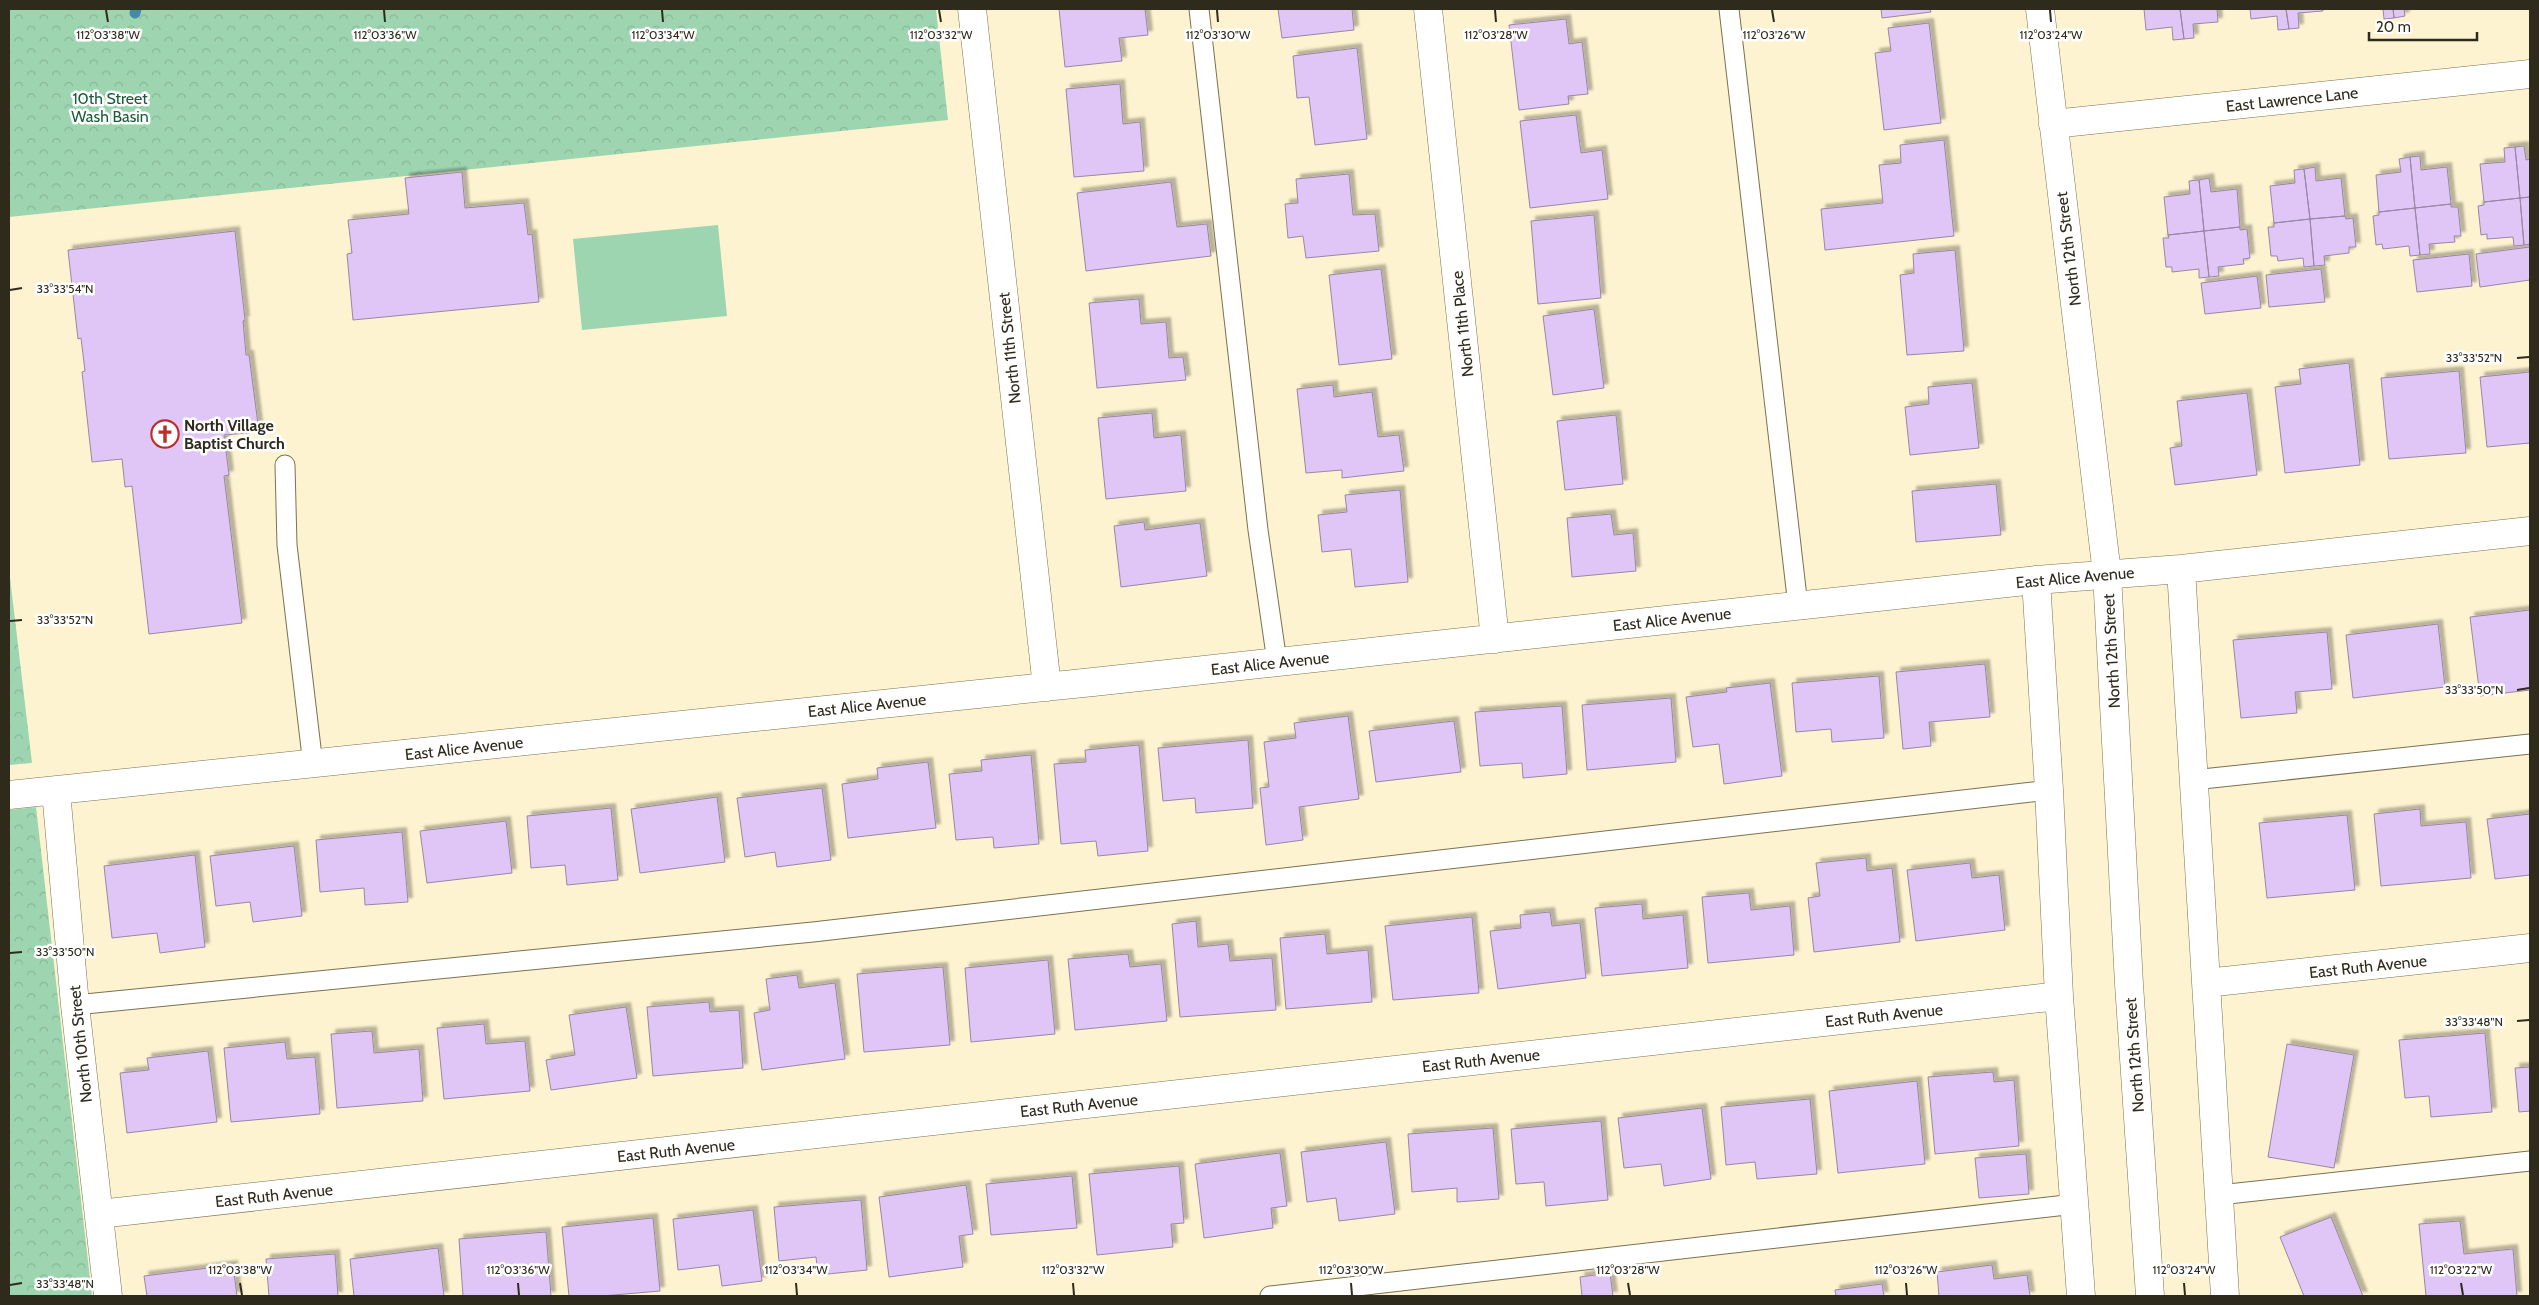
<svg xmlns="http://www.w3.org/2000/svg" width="2539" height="1305" font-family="Cabin,sans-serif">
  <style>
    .park { fill: url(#park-crowns) }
    .pitch { fill: #9ed5b1 }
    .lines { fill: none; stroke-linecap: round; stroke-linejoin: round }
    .stream { stroke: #428aa9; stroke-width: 11 }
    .building { fill: #e0c6f7; stroke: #9787a5; filter: url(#shadow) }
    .service-casing { stroke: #7b7151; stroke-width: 21 }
    .minor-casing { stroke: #7b7151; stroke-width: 29 }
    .tertiary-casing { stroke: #7b7151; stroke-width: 29 }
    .service { stroke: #fff; stroke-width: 19 }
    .minor { stroke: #fff; stroke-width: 28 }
    .tertiary { stroke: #fff; stroke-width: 28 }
    .ticks { fill: none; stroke: #2e2a1c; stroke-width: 2 }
    .labels { text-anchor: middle; stroke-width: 5; stroke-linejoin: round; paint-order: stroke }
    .park-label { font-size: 16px; fill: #195d39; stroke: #fff }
    .street-label { font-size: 16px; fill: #2e2a1c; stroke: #fff }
    .poi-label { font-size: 16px; font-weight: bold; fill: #2e2a1c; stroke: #fff; text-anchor: start }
    .ticks-label { font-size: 12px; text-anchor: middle; fill: #2e2a1c; stroke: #fff; stroke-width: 5; stroke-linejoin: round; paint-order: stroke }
  </style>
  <defs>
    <pattern id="park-crowns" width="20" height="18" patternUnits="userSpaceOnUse" patternTransform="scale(1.25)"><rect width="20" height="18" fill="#9ed5b1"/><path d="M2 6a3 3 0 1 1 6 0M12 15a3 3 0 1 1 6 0" fill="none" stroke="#88b798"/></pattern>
    <filter id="shadow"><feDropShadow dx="4.5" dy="-4.5" stdDeviation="1" flood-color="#0004"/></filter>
  </defs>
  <rect width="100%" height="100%" fill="#fef3d0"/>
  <path class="park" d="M 9,9 L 936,9 L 948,120 L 9,217 Z
    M 9,569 L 32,763 L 9,765 Z
    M 36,807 L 92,1296 L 9,1296 L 9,810 Z"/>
  <path class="pitch" d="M 718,225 L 727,316 L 582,330 L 573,239 Z"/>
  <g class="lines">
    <path class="stream" d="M 135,13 L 136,9"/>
  </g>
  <path class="building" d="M 1059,9 L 1145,9 L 1148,35 L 1119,38 L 1122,61 L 1065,67 Z
    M 1278,9 L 1352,9 L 1354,30 L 1282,38 Z
    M 1881,9 L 1930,9 L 1931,12 L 1882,18 Z
    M 2144,9 L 2180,9 L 2184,39 L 2173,40 L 2172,27 L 2146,30 Z
    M 2180,9 L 2217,9 L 2218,22 L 2193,24 L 2194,38 L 2184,39 Z
    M 2250,9 L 2286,9 L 2289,29 L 2278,30 L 2277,16 L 2251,19 Z
    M 2286,9 L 2323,9 L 2323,11 L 2298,13 L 2299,28 L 2289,29 Z
    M 2383,9 L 2393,9 L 2394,18 L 2384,19 Z
    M 2393,9 L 2404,9 L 2405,16 L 2394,18 Z
    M 1566,19 L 1569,44 L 1582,42 L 1588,94 L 1568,96 L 1569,104 L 1519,110 L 1509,25 Z
    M 1929,23 L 1941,123 L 1884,130 L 1875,53 L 1891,51 L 1888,28 Z
    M 1357,48 L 1367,139 L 1315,145 L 1309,97 L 1297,98 L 1293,56 Z
    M 1120,84 L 1123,124 L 1140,122 L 1144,171 L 1074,177 L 1066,89 Z
    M 1576,115 L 1581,153 L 1602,150 L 1608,199 L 1530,208 L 1520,121 Z
    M 1944,140 L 1954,236 L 1825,250 L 1821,209 L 1883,203 L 1879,165 L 1901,163 L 1900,145 Z
    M 2524,146 L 2526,160 L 2530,159 L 2530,197 L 2520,198 L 2515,147 Z
    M 2515,147 L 2520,198 L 2484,202 L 2480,164 L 2505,162 L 2504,148 Z
    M 2420,156 L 2421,170 L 2447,167 L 2451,204 L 2415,208 L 2410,157 Z
    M 2410,157 L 2415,208 L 2379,212 L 2376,175 L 2401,172 L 2399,159 Z
    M 2315,167 L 2316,181 L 2341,178 L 2345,216 L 2310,219 L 2304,169 Z
    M 2304,169 L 2310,219 L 2274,223 L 2270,186 L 2295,183 L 2294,170 Z
    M 462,172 L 465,208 L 524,203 L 528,235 L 532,234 L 539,302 L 353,320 L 347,254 L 352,253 L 348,220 L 409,214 L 405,178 Z
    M 1349,174 L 1353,215 L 1375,214 L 1379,251 L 1306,258 L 1303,236 L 1288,238 L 1285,204 L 1298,203 L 1296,179 Z
    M 2209,178 L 2211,192 L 2237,189 L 2240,227 L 2204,231 L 2199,180 Z
    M 2199,180 L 2204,231 L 2168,235 L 2164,197 L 2190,194 L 2189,181 Z
    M 1171,182 L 1177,227 L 1207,224 L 1211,256 L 1086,271 L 1077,193 Z
    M 2530,197 L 2530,244 L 2524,245 L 2520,198 Z
    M 2520,198 L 2524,245 L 2514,246 L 2513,237 L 2487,239 L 2487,234 L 2481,235 L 2478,206 L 2484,205 L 2484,202 Z
    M 2451,204 L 2451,207 L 2458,207 L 2461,236 L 2454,236 L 2455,242 L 2429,244 L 2430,254 L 2420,255 L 2415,208 Z
    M 2415,208 L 2420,255 L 2410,256 L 2409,246 L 2383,249 L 2382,244 L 2376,245 L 2373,216 L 2379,215 L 2379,212 Z
    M 1594,215 L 1601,298 L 1538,304 L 1531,221 Z
    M 2345,216 L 2346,219 L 2353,218 L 2356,247 L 2349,247 L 2349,253 L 2324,256 L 2325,265 L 2314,266 L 2310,219 Z
    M 2310,219 L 2314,266 L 2304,267 L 2303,258 L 2278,261 L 2277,256 L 2271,256 L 2268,227 L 2274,227 L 2274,223 Z
    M 2240,227 L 2240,230 L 2247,229 L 2250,258 L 2243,259 L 2244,264 L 2218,267 L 2219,276 L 2209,277 L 2204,231 Z
    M 235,231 L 245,320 L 243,321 L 246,355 L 249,355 L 259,432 L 224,435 L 229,475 L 224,476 L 242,623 L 149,634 L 132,486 L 125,487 L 122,459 L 92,462 L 82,372 L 85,371 L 81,338 L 78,339 L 68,250 Z
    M 2204,231 L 2209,277 L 2199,278 L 2199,269 L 2172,272 L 2172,267 L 2166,267 L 2163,238 L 2169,238 L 2168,235 Z
    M 2530,247 L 2530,280 L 2480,287 L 2476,254 Z
    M 1955,250 L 1964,351 L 1907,355 L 1900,275 L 1914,273 L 1913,254 Z
    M 2469,254 L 2472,286 L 2417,292 L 2413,260 Z
    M 1381,269 L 1392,359 L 1339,365 L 1329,275 Z
    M 2321,269 L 2325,302 L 2269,307 L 2266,275 Z
    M 2257,276 L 2261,308 L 2205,314 L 2201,283 Z
    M 1139,299 L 1141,324 L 1166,322 L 1169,358 L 1183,357 L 1186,380 L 1097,388 L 1089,303 Z
    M 1594,309 L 1604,388 L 1553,395 L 1543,316 Z
    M 2349,363 L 2360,465 L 2285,473 L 2275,387 L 2301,384 L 2299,369 Z
    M 2459,371 L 2466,453 L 2389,459 L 2381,378 Z
    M 2530,372 L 2530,443 L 2487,447 L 2480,377 Z
    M 1972,383 L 1979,448 L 1910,455 L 1905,407 L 1929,404 L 1928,387 Z
    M 1333,385 L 1334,397 L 1372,392 L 1378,437 L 1399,435 L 1404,471 L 1342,478 L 1342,470 L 1306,473 L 1297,389 Z
    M 2247,393 L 2257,475 L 2175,485 L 2170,448 L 2182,446 L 2177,401 Z
    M 1152,413 L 1154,438 L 1181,435 L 1186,491 L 1106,499 L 1098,418 Z
    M 1616,415 L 1623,484 L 1565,490 L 1557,421 Z
    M 1996,484 L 2001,535 L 1916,542 L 1912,491 Z
    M 1400,490 L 1408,582 L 1355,587 L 1351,549 L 1322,552 L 1318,515 L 1347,512 L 1345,495 Z
    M 1611,514 L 1614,535 L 1633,533 L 1636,571 L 1572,577 L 1567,518 Z
    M 1144,522 L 1145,530 L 1200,523 L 1207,576 L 1121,587 L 1114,526 Z
    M 2530,610 L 2530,690 L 2480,696 L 2470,617 Z
    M 2438,624 L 2445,687 L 2353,698 L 2346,635 Z
    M 2327,632 L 2332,689 L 2295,692 L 2297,713 L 2241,718 L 2233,640 Z
    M 1985,664 L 1990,717 L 1929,722 L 1931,746 L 1903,749 L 1896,672 Z
    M 1879,676 L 1884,738 L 1832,742 L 1831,729 L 1796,732 L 1792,683 Z
    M 1770,683 L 1782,776 L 1724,784 L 1719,744 L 1693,747 L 1686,697 L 1727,692 L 1726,688 Z
    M 1671,698 L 1676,762 L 1587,770 L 1582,705 Z
    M 1562,706 L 1567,774 L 1523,778 L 1522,763 L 1480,766 L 1475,712 Z
    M 1348,716 L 1359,799 L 1299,807 L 1303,840 L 1266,845 L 1260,788 L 1269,787 L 1264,742 L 1296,738 L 1294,723 Z
    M 1454,721 L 1461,772 L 1376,782 L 1369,731 Z
    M 1248,740 L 1253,808 L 1196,813 L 1195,798 L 1163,801 L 1158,748 Z
    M 1139,745 L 1148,851 L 1098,856 L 1096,841 L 1061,844 L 1054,764 L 1086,762 L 1085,750 Z
    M 1031,755 L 1039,844 L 994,848 L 993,837 L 956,840 L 949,774 L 982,771 L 981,760 Z
    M 928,762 L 936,828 L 848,838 L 842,784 L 878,779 L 877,768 Z
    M 822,788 L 831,860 L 777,867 L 775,852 L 745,857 L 737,798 Z
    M 717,797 L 725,862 L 640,873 L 631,809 Z
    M 611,808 L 618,880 L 567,885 L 565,865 L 531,868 L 527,816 Z
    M 2420,809 L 2421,826 L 2466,822 L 2471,878 L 2381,886 L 2374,814 Z
    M 2530,814 L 2530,875 L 2495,879 L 2487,819 Z
    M 2347,815 L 2355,890 L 2267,898 L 2259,823 Z
    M 506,821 L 512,873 L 427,883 L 420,831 Z
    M 402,832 L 408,902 L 365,905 L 364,888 L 320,892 L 316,840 Z
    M 294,846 L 302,916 L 253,922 L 250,902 L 216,906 L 210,856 Z
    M 195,855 L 205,947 L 160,953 L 157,933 L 112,938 L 104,866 Z
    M 1866,858 L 1867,871 L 1892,868 L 1900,942 L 1814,952 L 1808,898 L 1820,896 L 1816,863 Z
    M 1970,863 L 1972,878 L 1999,875 L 2005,930 L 1916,941 L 1907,870 Z
    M 1749,893 L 1751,910 L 1790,906 L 1794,955 L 1708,963 L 1702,897 Z
    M 1642,904 L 1643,919 L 1683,915 L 1688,968 L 1602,976 L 1595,908 Z
    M 1550,912 L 1552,926 L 1580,923 L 1586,978 L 1498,989 L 1490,931 L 1521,928 L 1520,915 Z
    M 1472,917 L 1479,993 L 1393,1000 L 1385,926 Z
    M 1196,921 L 1198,947 L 1228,944 L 1230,961 L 1272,958 L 1276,1010 L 1180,1017 L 1172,924 Z
    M 1325,934 L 1327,954 L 1368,950 L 1372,1002 L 1286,1009 L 1280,938 Z
    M 1128,954 L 1130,967 L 1161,964 L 1167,1021 L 1075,1030 L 1068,959 Z
    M 1048,960 L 1055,1034 L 971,1042 L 965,968 Z
    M 943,967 L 950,1045 L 864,1052 L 857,974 Z
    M 797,975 L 799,988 L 835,983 L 845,1059 L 762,1070 L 754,1013 L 770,1010 L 766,979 Z
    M 709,1002 L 710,1012 L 739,1010 L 743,1068 L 653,1076 L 647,1007 Z
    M 626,1007 L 637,1078 L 551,1090 L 546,1060 L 575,1055 L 569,1015 Z
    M 484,1024 L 486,1044 L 525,1041 L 530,1091 L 444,1099 L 437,1028 Z
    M 372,1031 L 374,1053 L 419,1049 L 423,1101 L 337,1108 L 331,1034 Z
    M 2485,1033 L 2492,1112 L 2431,1117 L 2429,1096 L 2405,1098 L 2399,1040 Z
    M 285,1042 L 287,1059 L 315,1057 L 320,1114 L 231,1122 L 224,1048 Z
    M 2287,1044 L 2354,1055 L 2334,1168 L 2268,1157 Z
    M 208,1051 L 217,1122 L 127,1133 L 120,1073 L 149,1070 L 147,1058 Z
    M 2530,1067 L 2530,1111 L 2519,1112 L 2515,1068 Z
    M 1993,1072 L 1994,1082 L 2014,1080 L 2019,1146 L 1935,1154 L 1928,1077 Z
    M 1917,1081 L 1925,1164 L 1838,1173 L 1829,1091 Z
    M 1810,1099 L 1817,1174 L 1757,1179 L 1755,1162 L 1726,1165 L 1721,1107 Z
    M 1702,1108 L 1711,1179 L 1664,1186 L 1661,1164 L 1624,1168 L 1618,1118 Z
    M 1601,1121 L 1608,1200 L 1546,1206 L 1544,1182 L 1516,1184 L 1511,1129 Z
    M 1493,1128 L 1499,1199 L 1457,1202 L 1457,1188 L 1412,1192 L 1408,1134 Z
    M 1386,1142 L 1395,1214 L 1339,1221 L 1336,1198 L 1307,1202 L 1301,1152 Z
    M 1280,1153 L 1287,1206 L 1271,1208 L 1273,1228 L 1204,1238 L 1195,1164 Z
    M 2026,1154 L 2029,1194 L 1979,1198 L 1975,1158 Z
    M 1179,1166 L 1184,1223 L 1171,1224 L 1173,1247 L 1097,1255 L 1089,1174 Z
    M 1072,1176 L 1077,1228 L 991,1235 L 986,1184 Z
    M 966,1185 L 973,1234 L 959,1236 L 963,1267 L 889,1277 L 879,1197 Z
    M 861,1200 L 867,1270 L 818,1275 L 816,1257 L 779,1261 L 774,1207 Z
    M 753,1210 L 762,1281 L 722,1286 L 719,1265 L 678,1270 L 673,1219 Z
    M 2331,1217 L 2363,1296 L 2304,1296 L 2280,1237 Z
    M 653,1218 L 660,1291 L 602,1296 L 569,1296 L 562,1227 Z
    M 2460,1221 L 2464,1254 L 2513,1249 L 2517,1296 L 2426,1296 L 2419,1224 Z
    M 546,1232 L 551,1296 L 463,1296 L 459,1239 Z
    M 438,1248 L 444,1296 L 354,1296 L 350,1259 Z
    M 335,1254 L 338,1296 L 269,1296 L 266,1259 Z
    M 233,1265 L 237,1296 L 147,1296 L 144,1276 Z
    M 1992,1265 L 1994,1279 L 2027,1275 L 2030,1296 L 1939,1296 L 1937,1272 Z
    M 1610,1273 L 1613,1296 L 1582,1296 L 1580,1277 Z
    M 1882,1284 L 1884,1296 L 1836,1296 L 1835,1290 Z"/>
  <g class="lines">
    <g class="service-casing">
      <path id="service" d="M 1199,9 L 1258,530 L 1277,662
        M 1729,9 L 1798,606
        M 285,465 L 287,545 L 313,765
        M 2193,780 L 2530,744
        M 75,1005 L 813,932 L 2049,790
        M 2219,1195 L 2530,1161
        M 1270,1296 L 2075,1204"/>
    </g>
    <g class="minor-casing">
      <path id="minor" d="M 972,9 L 1047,687
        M 1428,9 L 1495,639
        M 2053,124 L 2530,74
        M 2181,569 L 2225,1296
        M 2036,580 L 2049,790 L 2059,996 L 2081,1296
        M 56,791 L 75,1005 L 108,1296
        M 9,795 L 1093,682 L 2036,580 L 2181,569 L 2530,531
        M 2206,983 L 2530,948
        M 99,1214 L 2059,996"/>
    </g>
    <g class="tertiary-casing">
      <path id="tertiary" d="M 2040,9 L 2107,574 L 2129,984 L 2150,1296"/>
    </g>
    <use href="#service" class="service"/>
    <use href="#minor" class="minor"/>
    <use href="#tertiary" class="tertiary"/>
  </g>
  <path class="ticks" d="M 106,10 L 108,22M 384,10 L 385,22M 662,10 L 663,22M 939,10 L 941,22M 1217,10 L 1218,22M 1495,10 L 1496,22M 1772,10 L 1774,22M 2050,10 L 2051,22M 10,290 L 22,288M 2517,358 L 2529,357M 10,621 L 22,620M 2517,690 L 2529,688M 10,953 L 22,952M 2517,1021 L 2529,1020M 240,1283 L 242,1295M 518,1283 L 519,1295M 796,1283 L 797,1295M 1073,1283 L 1074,1295M 1351,1283 L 1352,1295M 1628,1283 L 1630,1295M 1906,1283 L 1907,1295M 2184,1283 L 2185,1295M 2461,1283 L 2463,1295M 10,1285 L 22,1283"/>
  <defs>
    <g id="church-ring" transform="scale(1.4375)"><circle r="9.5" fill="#fff" stroke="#bc2d2b" stroke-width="1.5"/><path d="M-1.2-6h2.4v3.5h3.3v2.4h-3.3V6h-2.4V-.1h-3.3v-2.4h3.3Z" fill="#bc2d2b"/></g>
  </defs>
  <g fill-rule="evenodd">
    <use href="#church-ring" x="165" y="434"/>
  </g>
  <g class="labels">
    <g class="park-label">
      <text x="110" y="104">10th Street<tspan x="110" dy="18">Wash Basin</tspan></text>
    </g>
    <g class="street-label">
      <text transform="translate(2292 99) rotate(-6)" y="6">East Lawrence Lane</text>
      <text transform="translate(2068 249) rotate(-97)" y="6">North 12th Street</text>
      <text transform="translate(1462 324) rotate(-96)" y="6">North 11th Place</text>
      <text transform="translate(1009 348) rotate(-96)" y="6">North 11th Street</text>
      <text transform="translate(2075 577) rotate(-5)" y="6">East Alice Avenue</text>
      <text transform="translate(1672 619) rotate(-6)" y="6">East Alice Avenue</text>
      <text transform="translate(2111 651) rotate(-93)" y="6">North 12th Street</text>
      <text transform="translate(1270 663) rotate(-6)" y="6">East Alice Avenue</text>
      <text transform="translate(867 705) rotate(-6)" y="6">East Alice Avenue</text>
      <text transform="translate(464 748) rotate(-6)" y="6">East Alice Avenue</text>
      <text transform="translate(2368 966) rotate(-6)" y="6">East Ruth Avenue</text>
      <text transform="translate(1884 1015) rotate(-6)" y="6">East Ruth Avenue</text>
      <text transform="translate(80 1044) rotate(-96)" y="6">North 10th Street</text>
      <text transform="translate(2134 1055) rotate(-94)" y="6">North 12th Street</text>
      <text transform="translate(1481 1060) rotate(-6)" y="6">East Ruth Avenue</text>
      <text transform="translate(1079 1105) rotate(-6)" y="6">East Ruth Avenue</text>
      <text transform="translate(676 1150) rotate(-6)" y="6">East Ruth Avenue</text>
      <text transform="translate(274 1195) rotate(-6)" y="6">East Ruth Avenue</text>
    </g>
    <g class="poi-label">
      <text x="184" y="431">North Village<tspan x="184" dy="18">Baptist Church</tspan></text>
    </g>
  </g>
  <g class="ticks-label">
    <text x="108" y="39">112°03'38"W</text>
    <text x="385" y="39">112°03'36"W</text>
    <text x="663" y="39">112°03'34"W</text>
    <text x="941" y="39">112°03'32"W</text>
    <text x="1218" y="39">112°03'30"W</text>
    <text x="1496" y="39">112°03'28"W</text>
    <text x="1774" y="39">112°03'26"W</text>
    <text x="2051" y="39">112°03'24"W</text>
    <text x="65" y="293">33°33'54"N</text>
    <text x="2474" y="362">33°33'52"N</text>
    <text x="65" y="624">33°33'52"N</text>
    <text x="2474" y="694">33°33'50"N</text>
    <text x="65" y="956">33°33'50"N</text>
    <text x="2474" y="1026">33°33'48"N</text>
    <text x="240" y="1274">112°03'38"W</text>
    <text x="518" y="1274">112°03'36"W</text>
    <text x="796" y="1274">112°03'34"W</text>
    <text x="1073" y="1274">112°03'32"W</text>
    <text x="1351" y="1274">112°03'30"W</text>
    <text x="1628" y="1274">112°03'28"W</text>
    <text x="1906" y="1274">112°03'26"W</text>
    <text x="2184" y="1274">112°03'24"W</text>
    <text x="2461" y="1274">112°03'22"W</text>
    <text x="65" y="1288">33°33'48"N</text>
  </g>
  <rect width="2539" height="1305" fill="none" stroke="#2e2a1c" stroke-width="20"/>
  <path d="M2369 32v8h108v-8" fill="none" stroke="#2e2a1c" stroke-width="2.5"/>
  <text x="2376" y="32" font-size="15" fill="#2e2a1c" stroke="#ffffff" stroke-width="4" paint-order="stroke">20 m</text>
</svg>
